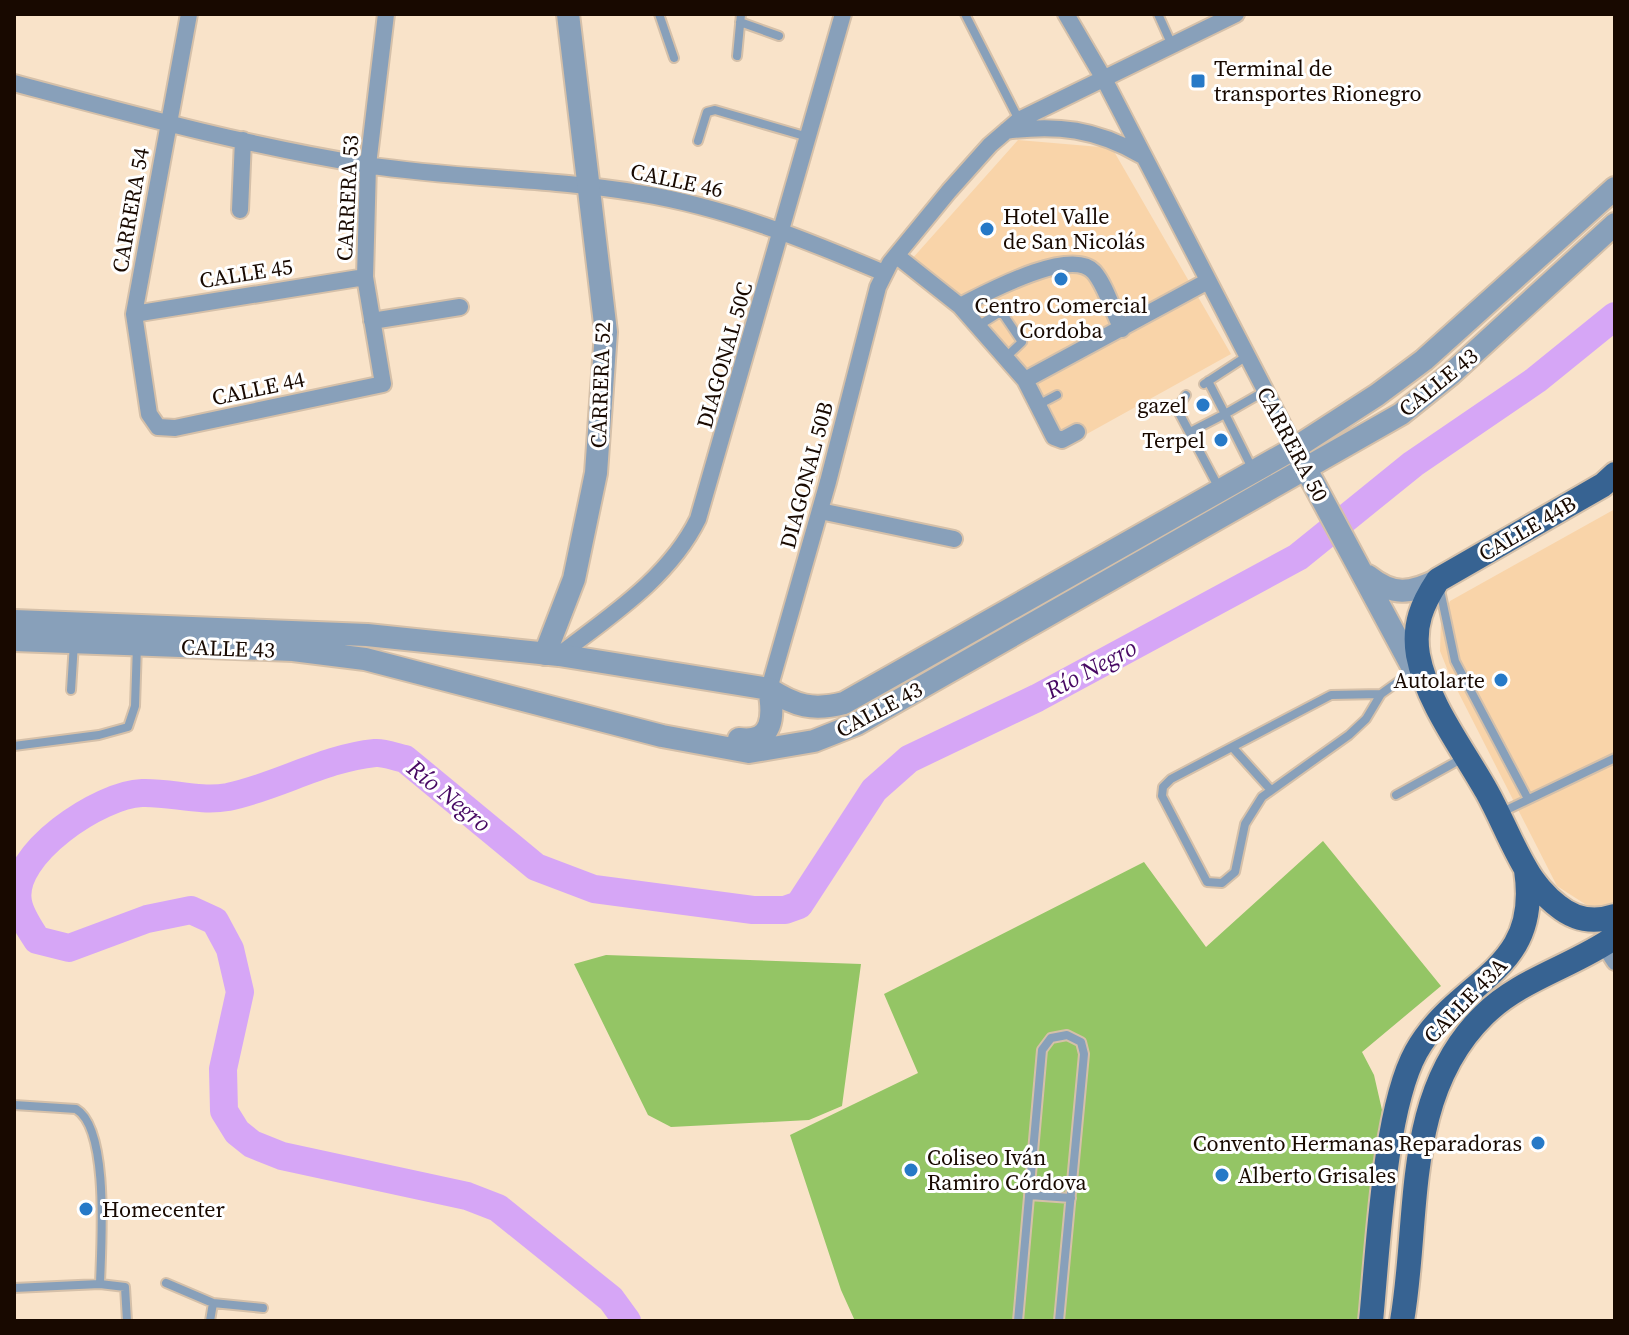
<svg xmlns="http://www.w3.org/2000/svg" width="1629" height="1335" font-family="'Source Serif 4',serif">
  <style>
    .built { fill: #f9d4a9 }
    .green { fill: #94c565 }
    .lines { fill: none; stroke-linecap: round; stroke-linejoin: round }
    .river { stroke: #d6a6f6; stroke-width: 28 }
    .service-casing { stroke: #d5c0a9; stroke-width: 12 }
    .minor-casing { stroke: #d5c0a9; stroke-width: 20 }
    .tertiary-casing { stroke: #d5c0a9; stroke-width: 26 }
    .primary-casing { stroke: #d5c0a9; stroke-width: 28 }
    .service { stroke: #88a0ba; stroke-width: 8 }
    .minor { stroke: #88a0ba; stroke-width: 16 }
    .tertiary { stroke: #88a0ba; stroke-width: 22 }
    .primary { stroke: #376392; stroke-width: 24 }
    .poi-dot { fill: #2679c7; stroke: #fff; stroke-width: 3 }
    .labels { text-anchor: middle; stroke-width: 6; stroke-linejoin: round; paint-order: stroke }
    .poi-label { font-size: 22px; fill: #180900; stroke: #fff; text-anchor: start }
    .street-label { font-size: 22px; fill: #180900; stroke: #fff }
    .water-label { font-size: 24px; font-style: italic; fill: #470863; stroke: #fff }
  </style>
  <rect width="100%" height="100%" fill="#f9e3c9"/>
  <path class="built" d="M 1018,140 L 1112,148 L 1231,354 L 1067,445 L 956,299 L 911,260 Z
    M 1615,509 L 1615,904 L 1599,913 L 1557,886 L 1450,676 L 1440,651 L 1441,620 L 1450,601 Z"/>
  <path class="green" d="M 1323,841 L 1441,986 L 1362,1052 L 1374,1075 L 1382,1110 L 1358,1321 L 855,1321 L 841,1290 L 790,1135 L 918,1073 L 884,994 L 1144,862 L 1206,947 Z
    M 606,955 L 861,964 L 842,1106 L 809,1120 L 671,1127 L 648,1115 L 574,964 Z"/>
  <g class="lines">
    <path class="river" d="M 627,1321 L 611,1299 L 498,1208 L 467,1196 L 282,1156 L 252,1144 L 237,1132 L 224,1111 L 223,1069 L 240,992 L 230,949 L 215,921 L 191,910 L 147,919 L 69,948 L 37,940 C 30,929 20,915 18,902 C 9,854 101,794 142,793 C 171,792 198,802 228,797 C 277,787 324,758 375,753 C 384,752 395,757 405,759 L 536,867 L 594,889 L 753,910 L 785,910 L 799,905 L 874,790 L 909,759 L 1037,698 L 1298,557 L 1413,464 L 1536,380 L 1615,316"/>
    <g class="service-casing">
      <path id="service" d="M 659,14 L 674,58
        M 965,14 L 1019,120
        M 1158,14 L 1171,43
        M 740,22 L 779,36
        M 737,56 L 741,14
        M 698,141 L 707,112 L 715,110 L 808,137
        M 978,326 L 997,314 L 1003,314 L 1022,342 L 1005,358
        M 1204,384 L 1247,356
        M 1186,395 L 1177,409 L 1220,490
        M 1038,405 L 1057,395
        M 1190,432 L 1225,414 L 1208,381
        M 1252,468 L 1225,414 L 1265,391
        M 1440,590 L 1455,661 L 1527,797
        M 71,690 L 74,643
        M 1381,694 L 1331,695 L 1171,779 L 1163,787 L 1162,796 L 1207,882 L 1222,883 L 1235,872 L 1245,824 L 1262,797 L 1349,735 L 1366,719 L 1381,694 L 1413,671
        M 14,746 L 99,735 L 128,727 L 135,706 L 137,645
        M 1233,748 L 1270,789
        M 1396,795 L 1463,758
        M 1500,813 L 1615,758
        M 14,1105 L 76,1109 C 110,1129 101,1247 100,1284 L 14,1288
        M 1029,1195 L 1071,1198
        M 166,1283 L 213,1303 L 263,1308
        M 100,1284 L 125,1287 L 127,1321
        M 210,1321 L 213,1303
        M 1018,1321 L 1042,1050 L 1051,1038 L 1067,1035 L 1081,1042 L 1084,1054 L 1059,1321"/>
    </g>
    <g class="minor-casing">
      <path id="minor" d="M 189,14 L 134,314 L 149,414 L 158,427 L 175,428 L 383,384 L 365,277 L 368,165 L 386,14
        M 1066,14 L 1104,79 L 1295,448
        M 14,83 C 131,114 248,146 367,165 C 457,179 548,178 638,193 C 725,207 804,239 884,273
        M 1006,131 C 1057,124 1096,129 1141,155
        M 240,210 L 243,140
        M 897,256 L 960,306 L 1025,380 L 1054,437 L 1062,440 L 1077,432
        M 960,306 C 984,294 1071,246 1094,272 C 1106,286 1113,312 1122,329
        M 134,314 L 365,277
        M 372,321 L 460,307
        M 1025,380 L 1208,281
        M 820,511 L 954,539
        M 559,655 C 610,616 669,578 698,519 L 843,14
        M 769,689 L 828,482 L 878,287 L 890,263 L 949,191 L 990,145 L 1019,120 L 1236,14
        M 1604,945 L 1615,962"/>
    </g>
    <g class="tertiary-casing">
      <path id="tertiary" d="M 1300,458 L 1414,670 L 1422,679
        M 1368,576 C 1393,596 1410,594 1438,580
        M 14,621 L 367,635 L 559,655 L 769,689 C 795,706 813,711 844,703 L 1295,448 L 1377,395 L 1424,360 L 1615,188
        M 14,640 L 293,650 L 365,659 L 662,736 L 749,752 L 814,741 L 857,724 L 1401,414 L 1451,374 L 1615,224
        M 545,654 L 574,579 L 596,473 L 606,332 L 568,14
        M 739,739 C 774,744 774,715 769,689"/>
    </g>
    <g class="primary-casing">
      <path id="primary" d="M 1615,474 L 1603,485 L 1438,580 C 1422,604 1413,625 1418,655 C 1427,703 1463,749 1487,792 C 1501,817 1511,844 1526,869 C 1533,882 1546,897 1558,906 C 1575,920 1594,923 1615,916
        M 1371,1321 C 1378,1251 1384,1110 1416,1052 C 1457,978 1542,974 1526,870
        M 1402,1321 C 1420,1218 1402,1095 1484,1015 C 1520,979 1574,966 1615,937"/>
    </g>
    <use href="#service" class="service"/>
    <use href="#minor" class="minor"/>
    <use href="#tertiary" class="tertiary"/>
    <use href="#primary" class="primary"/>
  </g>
  <g class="poi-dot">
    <rect x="1190" y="73" width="16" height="16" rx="4"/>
    <circle cx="987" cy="229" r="8"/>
    <circle cx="1061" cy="279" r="8"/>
    <circle cx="1203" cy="405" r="8"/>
    <circle cx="1221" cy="440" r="8"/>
    <circle cx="1501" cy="680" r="8"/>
    <circle cx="1538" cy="1143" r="8"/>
    <circle cx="911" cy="1170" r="8"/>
    <circle cx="1222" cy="1175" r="8"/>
    <circle cx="86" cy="1209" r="8"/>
  </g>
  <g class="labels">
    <g class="poi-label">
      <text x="1214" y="76">Terminal de<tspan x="1214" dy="25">transportes Rionegro</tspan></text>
      <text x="1003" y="224">Hotel Valle<tspan x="1003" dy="25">de San Nicolás</tspan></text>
      <text x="1061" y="313" text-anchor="middle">Centro Comercial<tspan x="1061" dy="25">Cordoba</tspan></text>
      <text x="1187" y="413" text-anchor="end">gazel</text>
      <text x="1205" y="448" text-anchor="end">Terpel</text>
      <text x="1485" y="688" text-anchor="end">Autolarte</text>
      <text x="1522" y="1151" text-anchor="end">Convento Hermanas Reparadoras</text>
      <text x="927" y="1165">Coliseo Iván<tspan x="927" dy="25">Ramiro Córdova</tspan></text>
      <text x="1238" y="1183">Alberto Grisales</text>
      <text x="102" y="1217">Homecenter</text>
    </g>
    <g class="street-label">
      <text transform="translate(677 180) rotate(12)" y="8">CALLE 46</text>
      <text transform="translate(347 198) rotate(-87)" y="8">CARRERA 53</text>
      <text transform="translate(130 210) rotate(-80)" y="8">CARRERA 54</text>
      <text transform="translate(246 273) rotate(-9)" y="8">CALLE 45</text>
      <text transform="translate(724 355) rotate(-74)" y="8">DIAGONAL 50C</text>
      <text transform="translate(1438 382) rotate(-39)" y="8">CALLE 43</text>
      <text transform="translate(600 385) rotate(-88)" y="8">CARRERA 52</text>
      <text transform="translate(258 388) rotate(-12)" y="8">CALLE 44</text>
      <text transform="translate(1293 444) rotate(62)" y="8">CARRERA 50</text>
      <text transform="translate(806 475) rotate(-75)" y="8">DIAGONAL 50B</text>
      <text transform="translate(1527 528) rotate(-30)" y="8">CALLE 44B</text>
      <text transform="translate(228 648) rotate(2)" y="8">CALLE 43</text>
      <text transform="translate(879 709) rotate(-28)" y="8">CALLE 43</text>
      <text transform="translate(1465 1000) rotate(-46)" y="8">CALLE 43A</text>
    </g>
    <g class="water-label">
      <text transform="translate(1091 669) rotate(-28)" y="8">Río Negro</text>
      <text transform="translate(449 796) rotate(39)" y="8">Río Negro</text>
    </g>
  </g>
  <rect width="1629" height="1335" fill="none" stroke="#180900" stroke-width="32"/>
</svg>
